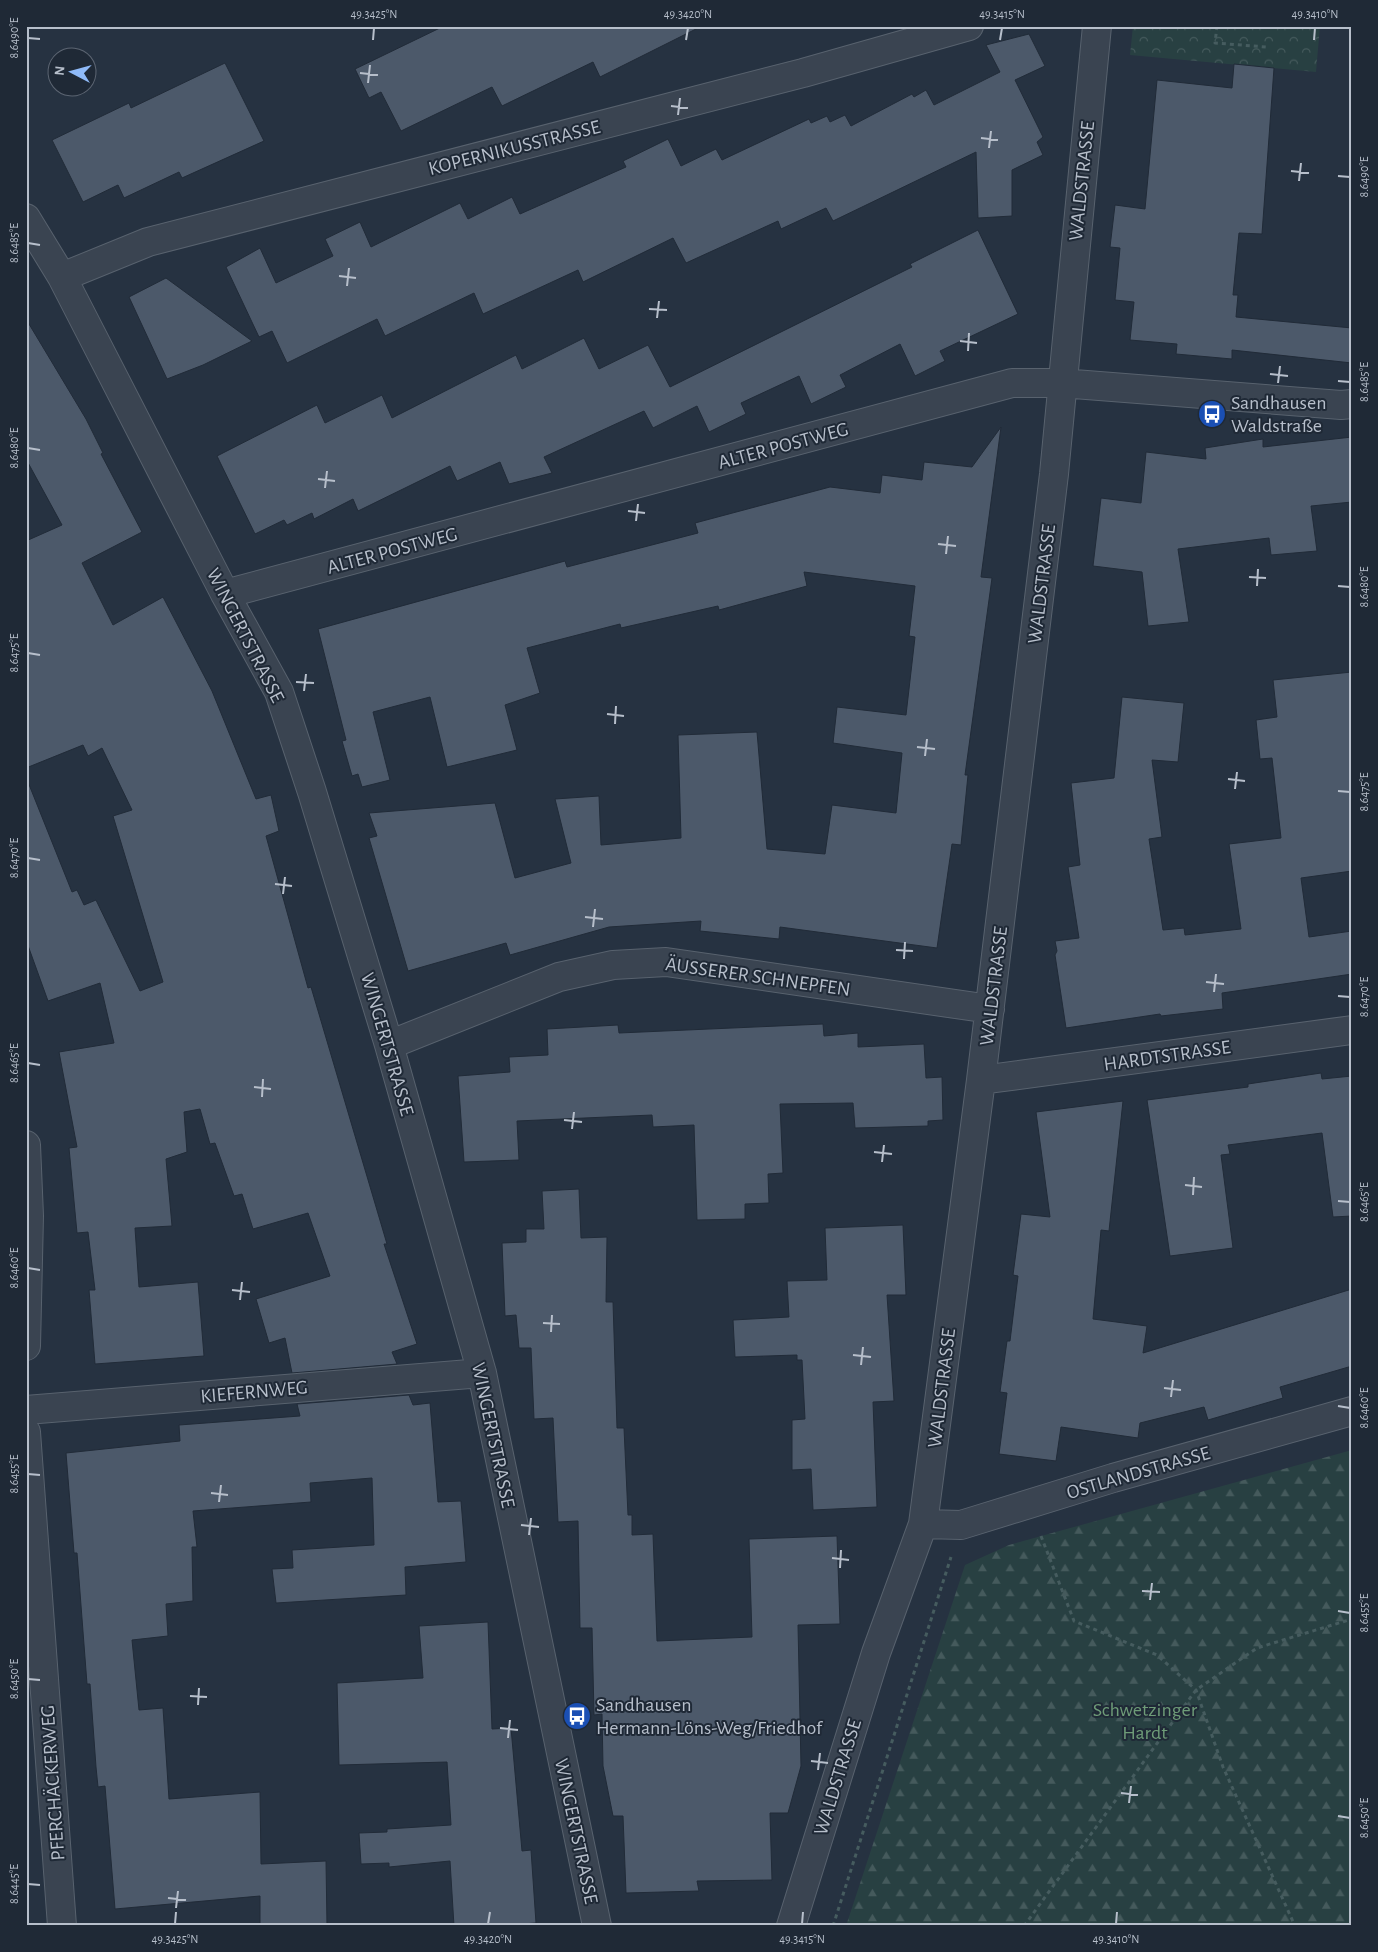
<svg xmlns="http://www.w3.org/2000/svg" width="1378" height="1952" font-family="'Alegreya Sans',sans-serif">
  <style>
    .forest { fill: url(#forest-firs) }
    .park { fill: url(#park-crowns) }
    .building { fill: #4c596a; stroke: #212b38 }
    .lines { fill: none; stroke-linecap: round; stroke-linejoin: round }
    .minor-casing { stroke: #58626e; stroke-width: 30 }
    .path { stroke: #465c5f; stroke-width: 3; stroke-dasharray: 4 4; stroke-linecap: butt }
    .minor { stroke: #3a4451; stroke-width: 28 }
    .ticks { fill: none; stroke: #b7bfcb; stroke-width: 2 }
    .labels { text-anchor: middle; stroke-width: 4; stroke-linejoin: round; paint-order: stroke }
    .street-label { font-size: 20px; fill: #b7bfcb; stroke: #1f2936 }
    .poi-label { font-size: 20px; fill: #b7bfcb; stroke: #1f2936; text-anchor: start }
    .park-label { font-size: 20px; fill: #6e9c78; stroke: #1f2936 }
    .neatline { fill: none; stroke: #b7bfcb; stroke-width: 2 }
    .ticks-label { font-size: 12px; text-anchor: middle; fill: #b7bfcb }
  </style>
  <defs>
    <pattern id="forest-firs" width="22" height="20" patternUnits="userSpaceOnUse" patternTransform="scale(1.25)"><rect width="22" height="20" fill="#284042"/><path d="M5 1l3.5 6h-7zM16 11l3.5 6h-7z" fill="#455a5c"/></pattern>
    <pattern id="park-crowns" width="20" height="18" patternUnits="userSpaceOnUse" patternTransform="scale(1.25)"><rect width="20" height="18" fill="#284042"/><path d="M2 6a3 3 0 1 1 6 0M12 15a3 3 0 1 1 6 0" fill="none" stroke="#455a5c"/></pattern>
  </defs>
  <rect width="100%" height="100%" fill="#263241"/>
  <path class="forest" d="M 1352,1450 L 1352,1926 L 846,1926 L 965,1565 L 1009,1545 Z"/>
  <path class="park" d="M 1133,26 L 1320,26 L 1316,72 L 1130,55 Z"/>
  <path class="building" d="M 444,26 L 702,26 L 600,77 L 593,62 L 502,106 L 492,87 L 401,131 L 381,92 L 369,98 L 355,69 Z
    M 1029,34 L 1045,66 L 1015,80 L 1043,137 L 1037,142 L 1043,155 L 1012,170 L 1012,216 L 978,218 L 976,152 L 833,221 L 826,208 L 781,229 L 778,221 L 686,263 L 673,238 L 583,282 L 578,270 L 483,314 L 474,293 L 385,336 L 377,319 L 287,363 L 272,331 L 259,337 L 226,267 L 260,248 L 276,283 L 333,256 L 325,239 L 360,222 L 371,247 L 460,203 L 468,219 L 512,197 L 520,214 L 626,167 L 623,161 L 668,139 L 681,166 L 716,149 L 722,160 L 809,119 L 811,123 L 827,116 L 830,122 L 845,115 L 851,126 L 912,94 L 914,97 L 926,90 L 934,105 L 1000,72 L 986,45 Z
    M 225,63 L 264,141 L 182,178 L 179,172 L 124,198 L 118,185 L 83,202 L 52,140 L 129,103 L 131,108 Z
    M 1234,64 L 1274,68 L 1262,234 L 1239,233 L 1233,295 L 1238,295 L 1236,317 L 1352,328 L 1352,363 L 1232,350 L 1232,359 L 1176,354 L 1177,344 L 1130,340 L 1134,302 L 1115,300 L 1120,248 L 1110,247 L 1115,205 L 1145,209 L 1157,80 L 1232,88 Z
    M 978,230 L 1018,314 L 940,351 L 945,361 L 915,376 L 900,344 L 840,375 L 846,387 L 811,404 L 799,376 L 741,403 L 746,414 L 709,432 L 697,406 L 653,428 L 644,411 L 544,457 L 552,473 L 509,484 L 500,462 L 457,481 L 450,466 L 358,511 L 353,499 L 314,519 L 312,513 L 287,525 L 284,520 L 255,534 L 217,456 L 317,405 L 325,423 L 382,395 L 392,418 L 516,355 L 522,369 L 584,338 L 599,369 L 648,345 L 670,387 L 912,267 L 910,264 Z
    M 166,278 L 252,341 L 203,365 L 167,379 L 129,297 Z
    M 26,319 L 86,419 L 103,453 L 101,454 L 142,532 L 82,563 L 113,625 L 163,597 L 212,691 L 256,799 L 271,795 L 279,831 L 266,836 L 308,988 L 311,987 L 387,1244 L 384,1244 L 417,1344 L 392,1352 L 397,1364 L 292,1373 L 285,1338 L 269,1343 L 256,1299 L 330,1276 L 308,1213 L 253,1229 L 242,1194 L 234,1196 L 215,1143 L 210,1144 L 200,1109 L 184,1112 L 187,1152 L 166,1159 L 172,1226 L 135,1228 L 139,1287 L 198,1282 L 204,1356 L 95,1364 L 89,1290 L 95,1290 L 88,1232 L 77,1233 L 69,1148 L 77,1147 L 59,1052 L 114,1043 L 100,983 L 48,1001 L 26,940 L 26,782 L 28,782 L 72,892 L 77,890 L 84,905 L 96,900 L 140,991 L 163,982 L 113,816 L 132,810 L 102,748 L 88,756 L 83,745 L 26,768 L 26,541 L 62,525 L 26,459 Z
    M 1001,427 L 981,577 L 992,578 L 965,775 L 968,775 L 961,845 L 952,844 L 937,948 L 780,927 L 779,939 L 700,931 L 701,921 L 609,927 L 510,955 L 506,943 L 408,971 L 369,838 L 377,836 L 369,813 L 495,803 L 515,878 L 571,863 L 555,799 L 599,796 L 601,845 L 681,838 L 678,735 L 757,732 L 767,849 L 825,854 L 832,805 L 896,813 L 902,753 L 833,743 L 837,707 L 906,715 L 915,637 L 909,636 L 915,586 L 804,572 L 807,586 L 719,610 L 718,606 L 621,628 L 620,624 L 527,648 L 540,693 L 505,705 L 517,750 L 447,767 L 430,697 L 373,712 L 390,780 L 362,787 L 358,774 L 352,776 L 342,741 L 346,740 L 318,629 L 565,561 L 567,567 L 698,533 L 695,523 L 830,487 L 880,493 L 882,475 L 922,480 L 924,462 L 972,467 Z
    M 1352,437 L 1352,502 L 1311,506 L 1317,551 L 1271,555 L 1269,538 L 1178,549 L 1189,622 L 1148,626 L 1142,572 L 1093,566 L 1101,498 L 1141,503 L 1146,452 L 1206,459 L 1205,448 L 1263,439 L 1263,447 Z
    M 1352,672 L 1352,871 L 1301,878 L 1309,937 L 1352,931 L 1352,974 L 1222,993 L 1223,1009 L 1161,1016 L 1160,1014 L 1066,1028 L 1055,955 L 1057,951 L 1055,941 L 1079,938 L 1068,867 L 1080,865 L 1071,783 L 1114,778 L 1122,697 L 1184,703 L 1178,762 L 1152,760 L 1162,837 L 1149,839 L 1163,930 L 1184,928 L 1185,935 L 1241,929 L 1229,844 L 1281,838 L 1272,758 L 1260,759 L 1256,720 L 1277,717 L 1273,680 Z
    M 823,1024 L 824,1036 L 858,1033 L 858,1047 L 924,1044 L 926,1078 L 942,1077 L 943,1120 L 928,1121 L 928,1126 L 855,1128 L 853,1103 L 780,1104 L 783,1173 L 768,1174 L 769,1203 L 745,1204 L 745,1219 L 697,1220 L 694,1125 L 653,1127 L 652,1115 L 517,1121 L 519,1160 L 464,1162 L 458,1076 L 510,1072 L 509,1057 L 548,1055 L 547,1029 L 618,1025 L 619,1033 Z
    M 1321,1073 L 1322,1079 L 1352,1076 L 1352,1216 L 1333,1217 L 1322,1133 L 1228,1145 L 1230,1154 L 1221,1155 L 1233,1248 L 1170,1256 L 1147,1100 L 1248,1087 L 1248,1084 Z
    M 1123,1101 L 1109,1231 L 1101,1230 L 1093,1319 L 1147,1326 L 1143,1353 L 1352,1289 L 1352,1366 L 1280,1387 L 1283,1398 L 1208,1420 L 1204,1407 L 1140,1423 L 1138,1438 L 1061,1427 L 1056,1461 L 999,1454 L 1007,1393 L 1000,1392 L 1007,1341 L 1010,1341 L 1018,1276 L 1013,1275 L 1021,1214 L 1050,1217 L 1036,1112 Z
    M 579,1189 L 581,1238 L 607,1237 L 606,1302 L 613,1302 L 617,1428 L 624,1428 L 628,1515 L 632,1515 L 632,1535 L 653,1534 L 657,1641 L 752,1637 L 749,1539 L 837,1536 L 840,1624 L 798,1625 L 801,1766 L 788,1813 L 770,1813 L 772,1880 L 697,1881 L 699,1891 L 626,1893 L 623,1816 L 613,1816 L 603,1766 L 602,1714 L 594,1715 L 592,1628 L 580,1628 L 578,1521 L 558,1522 L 553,1418 L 534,1419 L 531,1348 L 519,1348 L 516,1315 L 505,1316 L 502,1243 L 526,1242 L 526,1229 L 544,1229 L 542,1191 Z
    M 903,1225 L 906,1295 L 887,1295 L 894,1401 L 873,1402 L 877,1507 L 813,1510 L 811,1469 L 792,1470 L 792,1420 L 805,1419 L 802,1360 L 797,1360 L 797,1355 L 735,1357 L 733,1320 L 789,1317 L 787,1281 L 827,1280 L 825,1228 Z
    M 409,1395 L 413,1405 L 430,1403 L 438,1502 L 461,1501 L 466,1562 L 405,1567 L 406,1595 L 276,1603 L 272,1569 L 293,1568 L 292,1550 L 374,1545 L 372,1478 L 310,1483 L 311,1502 L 193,1511 L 197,1547 L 192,1547 L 193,1601 L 166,1604 L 168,1636 L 132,1640 L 139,1710 L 163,1708 L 169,1799 L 260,1792 L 261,1864 L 326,1861 L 327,1926 L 260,1926 L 260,1896 L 115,1909 L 105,1786 L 98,1787 L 96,1767 L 90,1684 L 87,1684 L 77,1553 L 74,1553 L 66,1453 L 180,1441 L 179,1425 L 300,1416 L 297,1404 Z
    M 488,1622 L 492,1729 L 511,1728 L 522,1851 L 531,1850 L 536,1923 L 495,1926 L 454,1926 L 450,1861 L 389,1867 L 389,1863 L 361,1864 L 359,1833 L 387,1832 L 387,1829 L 451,1825 L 447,1762 L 339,1765 L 337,1683 L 423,1678 L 419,1626 Z"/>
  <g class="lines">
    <g class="minor-casing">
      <path id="minor" d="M 26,218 L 62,277 L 225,594 L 279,692 L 312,792 L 389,1045 L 482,1373 L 597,1926
        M 62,277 L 148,242 L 803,73 L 969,26
        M 225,594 L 1012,383 L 1061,383 L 1341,405 L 1352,404
        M 389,1045 L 559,977 L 613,965 L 666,962 L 990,1009
        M 981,1080 L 1352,1030
        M 26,1145 L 29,1216 L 26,1346
        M 26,1410 L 482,1373
        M 26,1432 L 62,1926
        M 923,1524 L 961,1525 L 1113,1478 L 1352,1411
        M 791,1926 L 876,1653 L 923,1524 L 981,1080 L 1054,474 L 1097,26"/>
    </g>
    <path class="path" d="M 1217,26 L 1215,43 L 1266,47
      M 1041,1536 L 1074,1621 L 1157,1655 L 1196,1690 L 1223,1767 L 1295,1926
      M 833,1926 L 951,1557
      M 1024,1926 L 1196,1690 L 1257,1648 L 1352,1619"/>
    <use href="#minor" class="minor"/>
  </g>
  <path class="ticks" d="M 28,38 L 40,39M 373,40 L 374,28M 686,40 L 688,28M 1000,40 L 1002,28M 1314,40 L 1315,28M 360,73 L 378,75M 368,83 L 370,65M 671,106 L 688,108M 678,115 L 680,98M 981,138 L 998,140M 989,148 L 991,131M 1291,171 L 1309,173M 1338,176 L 1350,177M 1299,181 L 1301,163M 28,243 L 40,245M 339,276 L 356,278M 347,286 L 349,268M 649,309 L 667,310M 657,318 L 659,301M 960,341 L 977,343M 968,351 L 969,333M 1270,374 L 1288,376M 1338,381 L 1350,382M 1278,383 L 1280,366M 28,448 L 40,450M 318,479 L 335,481M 325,488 L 327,471M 628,511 L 645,513M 636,521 L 638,504M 938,544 L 956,546M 946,554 L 948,536M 1249,577 L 1266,578M 1257,586 L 1258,569M 1338,586 L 1350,587M 28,653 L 40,655M 296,682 L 314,683M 304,691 L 306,674M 607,714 L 624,716M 615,724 L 616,706M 917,747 L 935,749M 925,756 L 927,739M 1228,779 L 1245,781M 1235,789 L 1237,772M 1338,791 L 1350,792M 28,858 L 40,860M 275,884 L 292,886M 283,894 L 285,877M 585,917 L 603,919M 593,927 L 595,909M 896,950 L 913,951M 904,959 L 905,942M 1206,982 L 1224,984M 1214,992 L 1216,974M 1338,996 L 1350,997M 28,1063 L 40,1065M 254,1087 L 271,1089M 262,1097 L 263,1079M 564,1120 L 582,1122M 572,1129 L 574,1112M 874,1152 L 892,1154M 882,1162 L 884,1145M 1185,1185 L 1202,1187M 1193,1195 L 1194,1177M 1338,1201 L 1350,1202M 28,1268 L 40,1270M 232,1290 L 250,1292M 240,1300 L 242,1282M 543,1323 L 560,1324M 551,1332 L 552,1315M 853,1355 L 871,1357M 861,1365 L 863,1347M 1164,1388 L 1181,1390M 1171,1397 L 1173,1380M 1338,1406 L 1350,1408M 28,1474 L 40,1475M 211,1493 L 228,1495M 219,1502 L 221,1485M 521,1525 L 539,1527M 529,1535 L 531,1518M 832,1558 L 849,1560M 840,1568 L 841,1550M 1142,1591 L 1160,1592M 1150,1600 L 1152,1583M 1338,1611 L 1350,1613M 28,1679 L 40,1680M 190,1696 L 207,1697M 198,1705 L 199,1688M 500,1728 L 518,1730M 508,1738 L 510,1720M 811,1761 L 828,1763M 818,1770 L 820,1753M 1121,1793 L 1138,1795M 1129,1803 L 1131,1786M 1338,1816 L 1350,1818M 28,1884 L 40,1885M 168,1898 L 186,1900M 176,1908 L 178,1891M 175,1924 L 176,1912M 488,1924 L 490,1912M 802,1924 L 803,1912M 1116,1924 L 1117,1912"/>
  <defs>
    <g id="bus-disc" transform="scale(1.4375)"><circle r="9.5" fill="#1a4fb4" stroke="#1f2936"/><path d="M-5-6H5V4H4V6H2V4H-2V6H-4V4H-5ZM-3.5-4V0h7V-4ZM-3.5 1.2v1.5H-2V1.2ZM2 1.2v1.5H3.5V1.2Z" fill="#fff"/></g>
  </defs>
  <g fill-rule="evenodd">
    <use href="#bus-disc" x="1212" y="414"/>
    <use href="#bus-disc" x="577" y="1716"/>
  </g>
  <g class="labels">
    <g class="street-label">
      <text transform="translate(514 147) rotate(-14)" y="7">KOPERNIKUSSTRASSE</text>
      <text transform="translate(1081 181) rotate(-84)" y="7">WALDSTRASSE</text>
      <text transform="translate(783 445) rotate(-15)" y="7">ALTER POSTWEG</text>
      <text transform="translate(392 550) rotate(-15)" y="7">ALTER POSTWEG</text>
      <text transform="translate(1041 584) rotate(-83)" y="7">WALDSTRASSE</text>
      <text transform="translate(246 635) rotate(63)" y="7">WINGERTSTRASSE</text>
      <text transform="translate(758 976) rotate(8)" y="7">ÄUSSERER SCHNEPFEN</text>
      <text transform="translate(993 986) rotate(-83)" y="7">WALDSTRASSE</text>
      <text transform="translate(388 1044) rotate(74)" y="7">WINGERTSTRASSE</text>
      <text transform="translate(1167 1055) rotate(-8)" y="7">HARDTSTRASSE</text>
      <text transform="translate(941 1388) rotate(-83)" y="7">WALDSTRASSE</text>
      <text transform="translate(254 1391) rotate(-5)" y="7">KIEFERNWEG</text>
      <text transform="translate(494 1435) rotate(78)" y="7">WINGERTSTRASSE</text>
      <text transform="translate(1138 1472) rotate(-16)" y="7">OSTLANDSTRASSE</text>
      <text transform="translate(837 1777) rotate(-73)" y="7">WALDSTRASSE</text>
      <text transform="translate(52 1783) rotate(-94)" y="7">PFERCHÄCKERWEG</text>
      <text transform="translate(577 1831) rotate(78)" y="7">WINGERTSTRASSE</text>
    </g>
    <g class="poi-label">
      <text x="1231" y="409">Sandhausen<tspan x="1231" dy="23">Waldstraße</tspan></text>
      <text x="596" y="1711">Sandhausen<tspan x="596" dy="23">Hermann-Löns-Weg/Friedhof</tspan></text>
    </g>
    <g class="park-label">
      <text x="1145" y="1716">Schwetzinger<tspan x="1145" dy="23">Hardt</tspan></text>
    </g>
  </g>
  <rect width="1378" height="1952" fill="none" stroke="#1f2936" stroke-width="55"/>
  <g transform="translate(72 72) rotate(276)"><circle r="24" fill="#1f2936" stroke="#5c6572"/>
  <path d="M0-4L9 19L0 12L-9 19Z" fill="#8fbaf8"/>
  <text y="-8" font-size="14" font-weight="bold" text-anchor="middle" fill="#b7bfcb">N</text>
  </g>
  <rect x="28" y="28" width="1322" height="1896" class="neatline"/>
  <g class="ticks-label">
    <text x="374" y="18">49.3425°N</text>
    <text x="688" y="18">49.3420°N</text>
    <text x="1002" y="18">49.3415°N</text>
    <text x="1315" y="18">49.3410°N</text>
    <text transform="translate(14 38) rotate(-90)" y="4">8.6490°E</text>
    <text transform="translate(1364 177) rotate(-90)" y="4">8.6490°E</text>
    <text transform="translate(14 243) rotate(-90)" y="4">8.6485°E</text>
    <text transform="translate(1364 382) rotate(-90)" y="4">8.6485°E</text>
    <text transform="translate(14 448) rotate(-90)" y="4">8.6480°E</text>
    <text transform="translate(1364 587) rotate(-90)" y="4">8.6480°E</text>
    <text transform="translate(14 653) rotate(-90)" y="4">8.6475°E</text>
    <text transform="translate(1364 792) rotate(-90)" y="4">8.6475°E</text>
    <text transform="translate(14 858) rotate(-90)" y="4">8.6470°E</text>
    <text transform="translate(1364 997) rotate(-90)" y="4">8.6470°E</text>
    <text transform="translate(14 1063) rotate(-90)" y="4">8.6465°E</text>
    <text transform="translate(1364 1202) rotate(-90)" y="4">8.6465°E</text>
    <text transform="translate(14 1268) rotate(-90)" y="4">8.6460°E</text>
    <text transform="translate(1364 1408) rotate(-90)" y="4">8.6460°E</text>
    <text transform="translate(14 1474) rotate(-90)" y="4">8.6455°E</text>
    <text transform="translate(1364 1613) rotate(-90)" y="4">8.6455°E</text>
    <text transform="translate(14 1679) rotate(-90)" y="4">8.6450°E</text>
    <text transform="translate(1364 1818) rotate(-90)" y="4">8.6450°E</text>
    <text transform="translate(14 1884) rotate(-90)" y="4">8.6445°E</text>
    <text x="175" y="1943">49.3425°N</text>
    <text x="488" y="1943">49.3420°N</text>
    <text x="802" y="1943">49.3415°N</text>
    <text x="1116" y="1943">49.3410°N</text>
  </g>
</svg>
